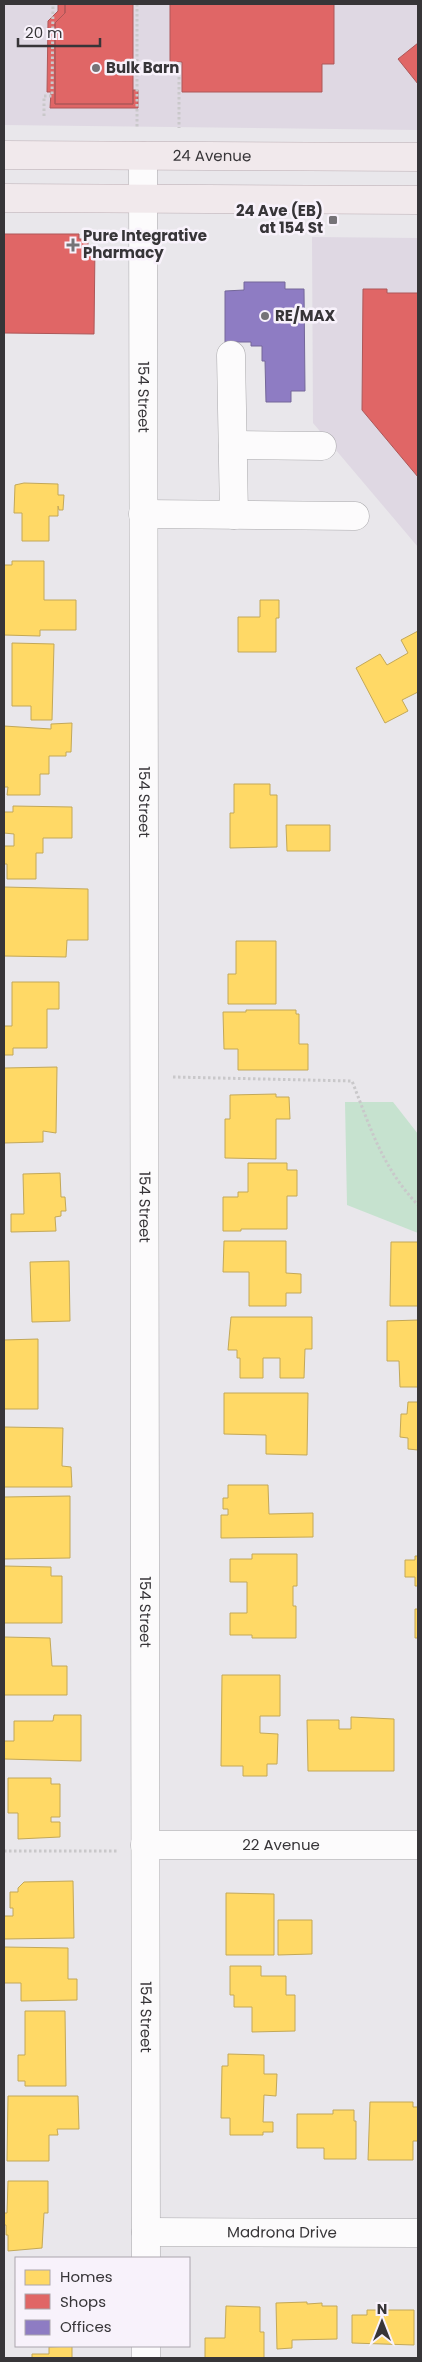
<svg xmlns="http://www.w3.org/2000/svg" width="422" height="2362" font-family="Poppins,sans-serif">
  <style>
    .built { fill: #dfd8e3 }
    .green { fill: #c6e2cf }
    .homes { fill: #ffd966; stroke: #c3a858 }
    .shops { fill: #e06666; stroke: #ad5758 }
    .offices { fill: #8e7cc3; stroke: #746799 }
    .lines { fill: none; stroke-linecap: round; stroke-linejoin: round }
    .minor-casing { stroke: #aaa9ac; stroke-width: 29 }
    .major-casing { stroke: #bbadb3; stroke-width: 29 }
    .path { stroke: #c9c8ca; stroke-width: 3; stroke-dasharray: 2.5 2.5; stroke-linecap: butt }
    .minor { stroke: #fcfbfc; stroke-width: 28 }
    .major { stroke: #f1e9ec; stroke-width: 28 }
    .poi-dot { fill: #757377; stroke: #f8f2fb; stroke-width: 2 }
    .labels { text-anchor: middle; stroke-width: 5; stroke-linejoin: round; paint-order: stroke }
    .poi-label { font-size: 15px; font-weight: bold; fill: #373538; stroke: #f8f2fb; text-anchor: start }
    .street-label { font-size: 15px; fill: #373538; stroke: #f8f2fb }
  </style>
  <rect width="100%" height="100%" fill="#e9e7eb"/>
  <path class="built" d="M 4,4 L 418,4 L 418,130 L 4,125 Z
    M 312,237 L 418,238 L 418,547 L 313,423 Z"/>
  <path class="green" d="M 345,1102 L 393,1102 L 418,1134 L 418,1233 L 347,1205 Z"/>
  <path class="homes" d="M 24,483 L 58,484 L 58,495 L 64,495 L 63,510 L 59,510 L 58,506 L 58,516 L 49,516 L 49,541 L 22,541 L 22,513 L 14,513 L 15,485 Z
    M 12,561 L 44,561 L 44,600 L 76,600 L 76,630 L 40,630 L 40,636 L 4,635 L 4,565 L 12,565 Z
    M 260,600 L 279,600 L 279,618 L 276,618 L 276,652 L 238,652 L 238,617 L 260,617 Z
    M 418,631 L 418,692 L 402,700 L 408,711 L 385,723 L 356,668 L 380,654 L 387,665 L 408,653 L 401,640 Z
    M 12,643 L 54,644 L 52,720 L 31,720 L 31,706 L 12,706 Z
    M 72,723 L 71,752 L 66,752 L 66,756 L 49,756 L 49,774 L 40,774 L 40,795 L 7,795 L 8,787 L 4,787 L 4,726 L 51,729 L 51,724 Z
    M 234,784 L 270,784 L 270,795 L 277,795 L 277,847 L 230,848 L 230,813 L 234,813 Z
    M 13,806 L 72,807 L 72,838 L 43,838 L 43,853 L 36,853 L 36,879 L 7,879 L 7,864 L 4,864 L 4,846 L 14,846 L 14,834 L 4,833 L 4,812 L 13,812 Z
    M 286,825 L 330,825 L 330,851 L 287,851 Z
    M 4,887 L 88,889 L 88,940 L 67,940 L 66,957 L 4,956 Z
    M 236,941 L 276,941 L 276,1004 L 228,1004 L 228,974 L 236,974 Z
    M 12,982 L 59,982 L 59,1009 L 47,1009 L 47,1048 L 13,1048 L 13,1055 L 4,1055 L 4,1026 L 12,1026 Z
    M 246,1010 L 296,1010 L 296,1014 L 299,1014 L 299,1044 L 308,1044 L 308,1070 L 238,1070 L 238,1049 L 224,1049 L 223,1012 L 246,1012 Z
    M 57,1067 L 56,1133 L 43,1131 L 43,1142 L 4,1143 L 4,1068 Z
    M 276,1094 L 276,1097 L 289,1097 L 290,1119 L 276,1119 L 276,1159 L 225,1158 L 225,1119 L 230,1119 L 230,1095 Z
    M 248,1163 L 287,1163 L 287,1170 L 297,1170 L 297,1196 L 287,1196 L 287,1229 L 241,1229 L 241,1231 L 223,1231 L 223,1197 L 238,1197 L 238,1192 L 248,1192 Z
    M 60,1173 L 61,1197 L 65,1197 L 66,1211 L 61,1211 L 61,1216 L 55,1217 L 56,1231 L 11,1232 L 11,1214 L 24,1214 L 23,1174 Z
    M 224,1241 L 286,1241 L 286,1273 L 301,1274 L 301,1293 L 286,1293 L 286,1306 L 249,1306 L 249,1272 L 223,1272 Z
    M 391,1242 L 418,1242 L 418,1306 L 390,1306 Z
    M 69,1261 L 70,1321 L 32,1322 L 30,1262 Z
    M 231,1317 L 312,1317 L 312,1349 L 305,1349 L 304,1378 L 280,1378 L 280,1358 L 263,1358 L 263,1378 L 240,1378 L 240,1358 L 237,1358 L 237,1350 L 228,1350 Z
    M 418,1320 L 418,1387 L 400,1387 L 399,1361 L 387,1361 L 387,1321 Z
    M 38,1339 L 38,1409 L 4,1409 L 4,1340 Z
    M 224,1393 L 308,1393 L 307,1455 L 266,1454 L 266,1435 L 224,1434 Z
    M 408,1402 L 418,1402 L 418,1450 L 408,1449 L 408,1438 L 400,1437 L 401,1414 L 407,1414 Z
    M 4,1427 L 63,1428 L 62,1466 L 71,1467 L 72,1487 L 4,1487 Z
    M 228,1485 L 268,1485 L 269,1514 L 313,1513 L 313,1537 L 221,1538 L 221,1515 L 228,1515 L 228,1509 L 223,1509 L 223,1498 L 228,1498 Z
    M 70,1496 L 70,1558 L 4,1559 L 4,1497 Z
    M 252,1554 L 297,1554 L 297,1586 L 293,1586 L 293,1606 L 296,1606 L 296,1638 L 252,1638 L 252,1635 L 230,1635 L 230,1613 L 247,1613 L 247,1582 L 230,1582 L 230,1559 L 252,1559 Z
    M 415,1556 L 418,1556 L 418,1586 L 415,1586 L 415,1577 L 405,1577 L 405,1560 L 415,1560 Z
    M 4,1566 L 51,1567 L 51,1576 L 62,1576 L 62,1623 L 4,1623 Z
    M 415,1609 L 418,1609 L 418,1638 L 415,1638 Z
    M 4,1637 L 50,1638 L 52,1666 L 67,1666 L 67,1695 L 4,1695 Z
    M 222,1675 L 280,1675 L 280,1716 L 260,1716 L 260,1733 L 278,1734 L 277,1764 L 267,1764 L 267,1776 L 243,1776 L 243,1766 L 221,1766 Z
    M 54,1715 L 81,1715 L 81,1761 L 4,1759 L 4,1741 L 14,1741 L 14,1721 L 53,1721 Z
    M 351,1717 L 394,1719 L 394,1771 L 308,1771 L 307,1720 L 339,1720 L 339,1729 L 351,1729 Z
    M 8,1778 L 51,1778 L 51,1784 L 60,1784 L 60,1817 L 51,1817 L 51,1822 L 60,1822 L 60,1837 L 18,1839 L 18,1813 L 8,1813 Z
    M 73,1881 L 74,1938 L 4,1939 L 4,1916 L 13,1916 L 13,1908 L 10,1908 L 10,1892 L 18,1892 L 18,1888 L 24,1882 Z
    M 226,1893 L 274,1894 L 274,1955 L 226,1955 Z
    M 278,1920 L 312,1920 L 312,1954 L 278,1955 Z
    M 4,1947 L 68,1948 L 68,1979 L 77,1979 L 77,2000 L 21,2001 L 21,1983 L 4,1983 Z
    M 230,1966 L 261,1966 L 261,1976 L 286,1976 L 286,1995 L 295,1995 L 295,2031 L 252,2032 L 252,2007 L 234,2007 L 234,1995 L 230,1995 Z
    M 25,2011 L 65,2011 L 66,2086 L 25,2086 L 25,2081 L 18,2081 L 18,2055 L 25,2055 Z
    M 228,2054 L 264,2055 L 264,2074 L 277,2074 L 276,2096 L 264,2095 L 263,2122 L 273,2122 L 273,2132 L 263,2132 L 263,2135 L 230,2135 L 230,2118 L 221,2118 L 222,2066 L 228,2066 Z
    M 8,2096 L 78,2096 L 79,2129 L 57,2129 L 58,2135 L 49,2135 L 49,2161 L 7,2161 Z
    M 370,2102 L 413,2102 L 413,2107 L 418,2107 L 418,2141 L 413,2141 L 413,2160 L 368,2160 Z
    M 333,2110 L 354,2110 L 354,2121 L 356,2121 L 356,2159 L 324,2159 L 324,2148 L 297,2148 L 297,2114 L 333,2114 Z
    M 8,2181 L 48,2181 L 48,2213 L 44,2213 L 42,2248 L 8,2251 L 8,2235 L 6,2235 L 6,2225 L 4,2225 L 4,2213 L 7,2213 Z
    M 307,2302 L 307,2304 L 322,2303 L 322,2306 L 337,2306 L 337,2339 L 292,2340 L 292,2348 L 277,2349 L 276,2303 Z
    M 226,2306 L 260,2307 L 260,2332 L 264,2332 L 264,2358 L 205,2358 L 205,2338 L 225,2338 Z
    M 367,2310 L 414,2310 L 414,2345 L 352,2343 L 352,2315 L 367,2315 Z
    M 72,2346 L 72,2358 L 32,2358 L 32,2354 L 49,2354 L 49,2347 Z"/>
  <path class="shops" d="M 58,4 L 65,4 L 65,13 L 55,23 L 55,104 L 133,104 L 133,90 L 138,90 L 138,108 L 50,108 L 51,92 L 47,92 L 48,21 L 58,11 Z
    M 65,4 L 133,4 L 133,104 L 55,104 L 55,23 L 65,13 Z
    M 170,4 L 334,4 L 334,64 L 322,64 L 322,92 L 182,92 L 182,62 L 170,62 Z
    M 418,43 L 418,84 L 398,59 Z
    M 4,234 L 79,234 L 79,239 L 88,239 L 88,246 L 95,246 L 94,334 L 4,333 Z
    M 363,289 L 387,289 L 387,293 L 418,293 L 418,477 L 362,410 Z"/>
  <path class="offices" d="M 244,282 L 285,282 L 285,289 L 304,289 L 305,391 L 291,391 L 291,402 L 266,402 L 265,361 L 262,361 L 262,346 L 251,346 L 251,342 L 225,342 L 225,291 L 244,290 Z"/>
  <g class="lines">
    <g class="minor-casing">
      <g id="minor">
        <path id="s1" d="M 143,156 L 146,2258"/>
        <path d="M 231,355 L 234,515"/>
        <path d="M 233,445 L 322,446"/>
        <path d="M 143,514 L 355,516"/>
        <path id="s2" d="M 145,1845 L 418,1845"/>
        <path id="s3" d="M 146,2232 L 418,2233"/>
        <path d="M 146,2346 L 146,2358"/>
      </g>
    </g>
    <g class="major-casing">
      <g id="major">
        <path id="s4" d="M 4,155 L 418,157"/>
        <path d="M 4,198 L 418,200"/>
      </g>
    </g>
    <path class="path" d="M 137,4 L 137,128
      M 179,62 L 179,128
      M 44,116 L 44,96 L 52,96 L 53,4
      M 173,1077 L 352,1081 C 371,1129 382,1167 418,1205
      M 4,1851 L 118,1851"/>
    <use href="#minor" class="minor"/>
    <use href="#major" class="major"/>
  </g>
  <g class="poi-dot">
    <circle cx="96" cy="68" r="5"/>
    <rect x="328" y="215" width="10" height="10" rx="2.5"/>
    <path d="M70.5 237.5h5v5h5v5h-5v5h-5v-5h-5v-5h5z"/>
    <circle cx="265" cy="316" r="5"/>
  </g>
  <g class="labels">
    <g class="poi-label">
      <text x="106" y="73">Bulk Barn</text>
      <text x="323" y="216" text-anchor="end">24 Ave (EB)<tspan x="323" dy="17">at 154 St</tspan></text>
      <text x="83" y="241">Pure Integrative<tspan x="83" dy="17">Pharmacy</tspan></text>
      <text x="275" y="321">RE/MAX</text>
    </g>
    <g class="street-label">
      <text dy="5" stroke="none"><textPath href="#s4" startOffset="208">24 Avenue</textPath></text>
      <text dy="5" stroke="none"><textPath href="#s1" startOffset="241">154 Street</textPath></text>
      <text dy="5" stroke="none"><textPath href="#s1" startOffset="646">154 Street</textPath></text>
      <text dy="5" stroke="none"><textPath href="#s1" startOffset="1051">154 Street</textPath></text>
      <text dy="5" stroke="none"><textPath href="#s1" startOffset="1456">154 Street</textPath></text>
      <text dy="5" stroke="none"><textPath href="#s2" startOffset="136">22 Avenue</textPath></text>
      <text dy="5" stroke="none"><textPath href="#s1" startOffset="1861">154 Street</textPath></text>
      <text dy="5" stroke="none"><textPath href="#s3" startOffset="136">Madrona Drive</textPath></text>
    </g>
  </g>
  <rect width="422" height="2362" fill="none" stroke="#373538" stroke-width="10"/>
  <rect x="15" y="2257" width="175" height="90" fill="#f8f2fb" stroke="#aba6ad"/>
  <rect x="25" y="2270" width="25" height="15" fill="#ffd966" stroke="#aba6ad"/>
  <text x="60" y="2282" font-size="15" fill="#373538">Homes</text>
  <rect x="25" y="2294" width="25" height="15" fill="#e06666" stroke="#aba6ad"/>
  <text x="60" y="2307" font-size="15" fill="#373538">Shops</text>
  <rect x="25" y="2320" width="25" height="15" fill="#8e7cc3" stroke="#aba6ad"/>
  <text x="60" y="2332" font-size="15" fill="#373538">Offices</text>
  <g transform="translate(382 2322)" stroke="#f8f2fb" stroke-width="4" paint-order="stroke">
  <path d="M0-4L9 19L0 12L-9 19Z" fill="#373538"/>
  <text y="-8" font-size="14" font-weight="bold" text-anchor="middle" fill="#373538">N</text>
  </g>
  <path d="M18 38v8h82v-8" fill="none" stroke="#373538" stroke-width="2.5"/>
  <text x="25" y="38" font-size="15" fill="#373538" stroke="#f8f2fb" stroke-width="4" paint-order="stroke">20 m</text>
</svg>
